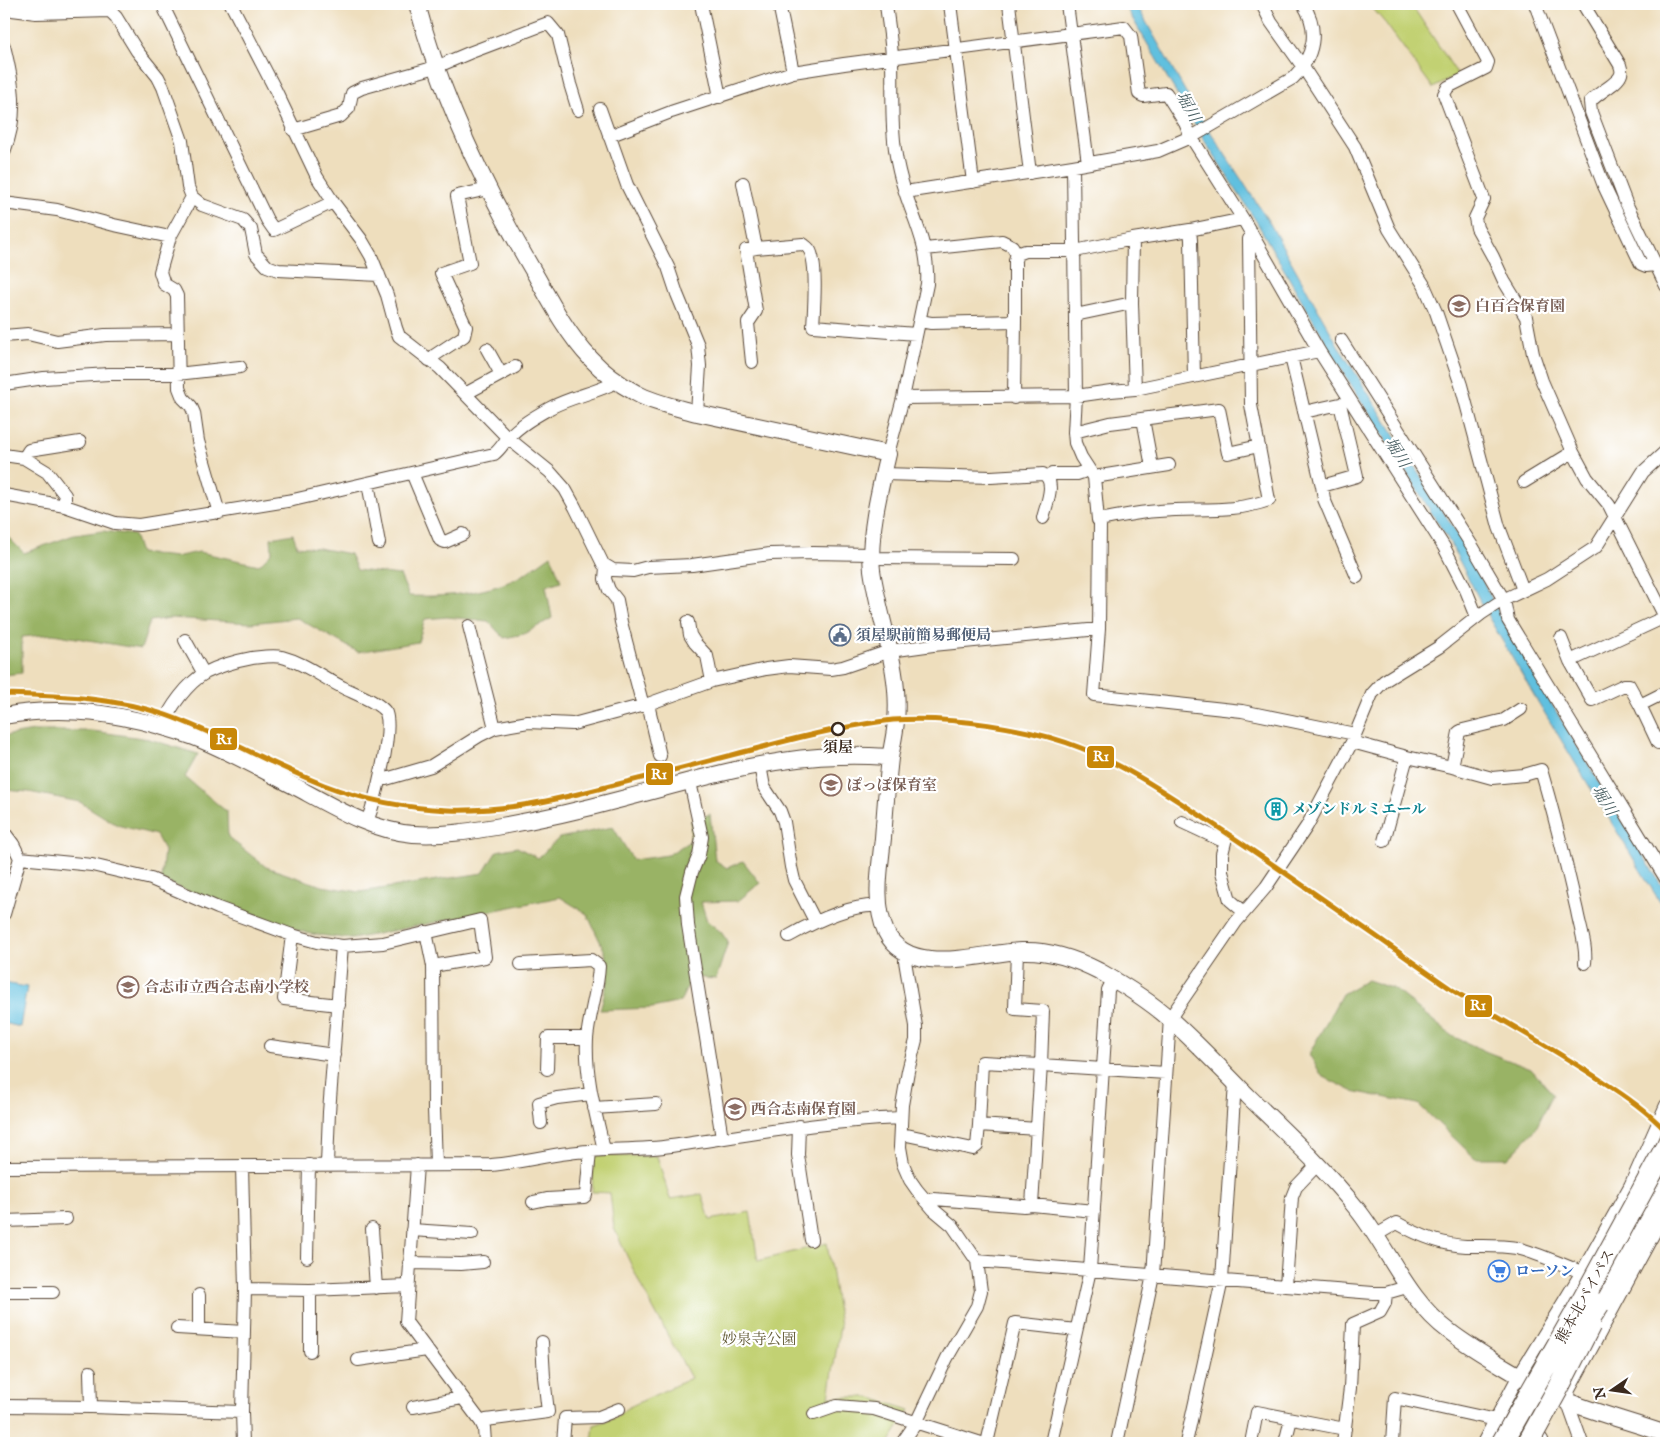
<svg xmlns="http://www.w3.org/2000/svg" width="1670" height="1447" font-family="'IM FELL English','Noto Serif JP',serif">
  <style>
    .green { fill: #c2d173; stroke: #7e7e48 }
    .forest { fill: #99b365; stroke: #6a6e42 }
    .water { fill: #61c0df; stroke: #4e757e }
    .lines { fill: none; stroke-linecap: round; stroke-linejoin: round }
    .minor-casing { stroke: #564536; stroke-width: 14 }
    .tertiary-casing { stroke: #564536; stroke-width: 18 }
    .trunk-casing { stroke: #564536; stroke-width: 23 }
    .minor { stroke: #fff; stroke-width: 12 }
    .tertiary { stroke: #fff; stroke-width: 16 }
    .trunk { stroke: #fff; stroke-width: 21 }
    .trunk-bridge-casing { stroke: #564536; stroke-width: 23; stroke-linecap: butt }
    .trunk-bridge { stroke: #fff; stroke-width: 21 }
    .rail-1-casing { stroke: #fff; stroke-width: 9 }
    .rail-1 { stroke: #c88708; stroke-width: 5 }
    .stop-dot { fill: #fff; stroke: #3b2a1e; stroke-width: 2.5 }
    .labels { text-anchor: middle; stroke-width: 4.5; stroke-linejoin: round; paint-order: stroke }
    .education-label { font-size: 15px; font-weight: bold; fill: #785e54; stroke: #fff; text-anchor: start }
    .service-label { font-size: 15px; font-weight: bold; fill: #4e5e75; stroke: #fff; text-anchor: start }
    .stop-label { font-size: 15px; font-weight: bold; fill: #3b2a1e; stroke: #fff }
    .culture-label { font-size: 15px; font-weight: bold; fill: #0d838f; stroke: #fff; text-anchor: start }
    .shop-label { font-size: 15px; font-weight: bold; fill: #366cbe; stroke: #fff; text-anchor: start }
    .street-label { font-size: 15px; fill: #3b2a1e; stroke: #fff }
    .park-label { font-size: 15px; fill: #645c38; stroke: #fff }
    .water-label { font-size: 16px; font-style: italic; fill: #485e62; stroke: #fff }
    .line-badge { stroke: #fff; stroke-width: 2 }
    .badge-label { font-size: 14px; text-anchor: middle; font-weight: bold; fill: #fff }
  </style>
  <rect width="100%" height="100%" fill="#fff"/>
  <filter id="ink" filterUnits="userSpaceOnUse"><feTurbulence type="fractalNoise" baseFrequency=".02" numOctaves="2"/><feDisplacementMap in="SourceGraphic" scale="10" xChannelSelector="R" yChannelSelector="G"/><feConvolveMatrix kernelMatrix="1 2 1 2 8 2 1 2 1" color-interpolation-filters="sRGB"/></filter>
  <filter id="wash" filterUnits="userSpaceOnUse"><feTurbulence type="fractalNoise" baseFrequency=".0096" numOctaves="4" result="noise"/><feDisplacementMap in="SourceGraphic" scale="20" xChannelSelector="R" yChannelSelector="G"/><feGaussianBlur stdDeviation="1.12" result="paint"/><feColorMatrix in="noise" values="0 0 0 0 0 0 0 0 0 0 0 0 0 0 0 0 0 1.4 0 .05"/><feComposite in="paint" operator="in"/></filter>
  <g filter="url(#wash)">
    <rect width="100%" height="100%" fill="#eedebd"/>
    <path class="green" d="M 1369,4 L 1411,4 L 1458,75 L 1433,88 L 1386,24 Z
      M 594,1156 L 657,1156 L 670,1199 L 702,1194 L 710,1220 L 750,1212 L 758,1261 L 827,1243 L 840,1326 L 829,1397 L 869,1397 L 910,1410 L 889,1443 L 592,1443 L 594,1425 L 615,1418 L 627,1408 L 691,1378 L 641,1286 L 614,1228 L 610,1193 L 592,1192 Z"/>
    <path class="forest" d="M 103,531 L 134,535 L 140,553 L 175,557 L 199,552 L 259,565 L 272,552 L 271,538 L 293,534 L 297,546 L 318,548 L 350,554 L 357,570 L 400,575 L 409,596 C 443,597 484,594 515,579 C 528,573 539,563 551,555 L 561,581 L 546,586 L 552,618 L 524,634 L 504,638 L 488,621 L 447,617 L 425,619 L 418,642 L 358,652 L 297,618 L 251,623 L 170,618 L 150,621 L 141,649 L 53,634 L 22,637 L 22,673 L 4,675 L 4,539 L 7,536 L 24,553 L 74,535 Z
      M 34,731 L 93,731 L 149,739 L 198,754 L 185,777 L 227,812 L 228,837 L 266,867 L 322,886 L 360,892 L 483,873 L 497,851 L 517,847 L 538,858 L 559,838 L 613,827 L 633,860 L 668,855 L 690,841 L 691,821 L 710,814 L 715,860 L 727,868 L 743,861 L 760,883 L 738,901 L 701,902 L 707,921 L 721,932 L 728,942 L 716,979 L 692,977 L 680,1002 L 652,1008 L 600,1010 L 608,980 L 605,952 L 587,914 L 560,897 L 352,939 L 311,934 L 246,915 L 161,880 L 164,850 L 156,835 L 117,825 L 80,802 L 29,792 L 4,790 L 4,736 Z
      M 1367,980 L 1394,989 L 1452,1036 L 1487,1052 L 1531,1069 L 1553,1094 L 1535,1130 L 1508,1158 L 1475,1158 L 1418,1104 L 1352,1091 L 1322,1076 L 1309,1054 L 1342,994 Z"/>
    <path class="water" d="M 1124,4 L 1136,4 L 1193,105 L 1269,222 L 1339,347 L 1465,546 L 1500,615 L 1539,683 L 1666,893 L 1666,912 L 1538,702 L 1489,618 L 1448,539 L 1345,375 L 1256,221 L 1204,140 Z
      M 4,983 L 27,987 L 20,1027 L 4,1023 Z"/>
  </g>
  <g filter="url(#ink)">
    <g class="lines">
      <g class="minor-casing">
        <path id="minor" d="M 162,4 L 267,220 L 274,230 L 333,202
          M 231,4 L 276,91 L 317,177 L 333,202 L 361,239 L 371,256 L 387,295 L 396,328 L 399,336 L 440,368 L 508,438 L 550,472 L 565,489 L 575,507 L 603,564 L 613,570 L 633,571 L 648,567 L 692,565 L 770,554 L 812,553 L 871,554
          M 701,4 L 720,97
          M 779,4 L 793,72
          M 886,4 C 888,23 892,42 892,61 C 893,97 890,134 899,171 C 908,211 930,241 927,284 L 903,398 L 888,454
          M 950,4 L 973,182
          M 1009,4 L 1030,173
          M 1067,4 L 1088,163
          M 1262,4 L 1271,22 L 1303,67 L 1355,147 L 1389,229 L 1424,285 L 1436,312 L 1461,385 L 1499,527 L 1523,590
          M 1457,4 L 1488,62 L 1486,68 L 1448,87 L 1444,94 L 1484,199 L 1475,218 L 1477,228 L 1493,257 L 1504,281 L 1526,317 L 1533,354 L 1542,381 L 1573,452 L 1587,478 L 1609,505 L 1666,619
          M 1535,4 L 1604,186 L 1641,264 L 1646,266 L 1656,265
          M 1583,4 L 1620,65 C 1621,68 1622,71 1621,74 C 1619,83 1597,93 1590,102 L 1591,112 L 1626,203 L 1666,286
          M 4,9 L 36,13 L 110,11 L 116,17 L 137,51 L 158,77 L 163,87 L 182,141 L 188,187 L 192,197 L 202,205 L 243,220 L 251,229 L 256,254 L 267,266 L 278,270 L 379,275
          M 4,46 C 13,82 19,115 4,152
          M 600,109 L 627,185 L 668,267 L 677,294 L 698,345 L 700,366 L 697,413
          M 293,130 L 341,116 L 349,108 L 352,93 L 362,88 L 436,67 L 469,53 L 548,23 L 558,35 L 570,84 L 578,110
          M 609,136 L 671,112 L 793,72 L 844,64 L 1124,27 L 1131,36 L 1139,94 L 1143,96 L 1166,93 L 1185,123 L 1191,137 L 1243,219 L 1319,351 L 1444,547 L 1466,590 L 1477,617
          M 1073,166 L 1076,396 L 1074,432 L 1075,443 L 1081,457 L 1094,477 L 1098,520 L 1100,521 L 1099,629 L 1094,695 L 1242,711 L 1355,734
          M 743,183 L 756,248 L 746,250 L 756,311 L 748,323 L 752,362
          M 905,192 L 1073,166 L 1158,151 L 1195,135 L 1293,78 C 1314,57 1320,30 1303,4
          M 192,197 L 170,237 L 160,272 L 164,284 L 174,290 L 177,296 L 179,388 L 183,398 L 191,406 L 194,413 L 198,441 L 219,513
          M 4,203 L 57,210 L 114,225 L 170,237
          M 1190,230 L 1243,219
          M 1133,239 L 1190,230 L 1191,240 L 1194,377
          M 756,248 L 803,244 C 804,245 809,248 809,249 C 818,262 814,309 813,326 L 916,334
          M 925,249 L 1002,241 L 1012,246 L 1017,254
          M 1132,303 L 1135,389
          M 920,321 L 931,323 L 1015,321 L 1014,398
          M 1015,321 L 1015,260 L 1017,254 L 1025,251 L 1075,251 L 1133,239 L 1132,303 L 1075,315
          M 4,336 L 28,334 L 57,341 L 105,335 L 177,334
          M 1341,340 L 1474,549 L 1504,600 L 1508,620 L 1666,879
          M 487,349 L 501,374
          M 1291,357 L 1322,486
          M 429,360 L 435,355 L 464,336 L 466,327 L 441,273 L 470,263 L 457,196 L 488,189
          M 4,384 L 44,378 L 109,374 L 177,374 L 240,367
          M 465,394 L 515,367
          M 903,398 L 1076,396 L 1111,391 L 1135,389 L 1319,351
          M 1304,412 L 1340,404 L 1357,476 L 1322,486 L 1324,499 L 1357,577
          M 1143,419 L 1152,467
          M 1074,432 L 1110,423 L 1219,409 L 1228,453 L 1259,446
          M 4,455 L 24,458 L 47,472 L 65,495 L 65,506
          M 24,458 L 29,450 L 80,442
          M 412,473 L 440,540 L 445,542 L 463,534
          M 883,474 L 991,477 L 1043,474 C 1057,481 1046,505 1043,518
          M 1048,477 L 1052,474 L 1077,474 L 1089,470
          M 1094,477 L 1169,465
          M 1524,482 L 1573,452
          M 368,483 L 379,543
          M 4,495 L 65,506 L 115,523 L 139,525 L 293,500 L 494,454 C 501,449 503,443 509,437 C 520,425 536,416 550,408 C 572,396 597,393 618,381
          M 1100,521 L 1104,519 C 1122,516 1140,512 1158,511 C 1199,507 1229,514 1269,500 L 1251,405 L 1249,239 L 1252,234
          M 871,558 L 1014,559
          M 606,567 L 605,579 L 609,590 L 617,600 L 621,622 L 643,706
          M 688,622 L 690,635 L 695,643 L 707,656 L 712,681
          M 469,626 L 495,728
          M 1561,638 L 1570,661 L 1592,700 L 1624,685 L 1629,685 L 1640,705
          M 185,640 L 204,674
          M 1570,661 L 1665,617
          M 648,704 L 660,756
          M 163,726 C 169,708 188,683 205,673 C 219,666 236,661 252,658 C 261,657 273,655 282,657 C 305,663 323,678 344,688 C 354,693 381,703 386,713 C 393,733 375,801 367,822
          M 1352,742 L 1407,757 L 1384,841
          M 1658,743 L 1640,705 L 1666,692
          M 1407,757 L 1452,767 L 1459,732 L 1463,730 L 1504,720 L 1521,709
          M 760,765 L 764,787 L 780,811 L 784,822 L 791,867 L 794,880 L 815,921
          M 1452,767 L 1492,778 L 1524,775 L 1541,770 C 1555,817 1566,863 1577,911 C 1580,928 1587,946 1585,963
          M 381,778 L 386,779 L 431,766 L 479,736 L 495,728 L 528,722 L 573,724 L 648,704 L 712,681 L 766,669 L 789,666 L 831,669 L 843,667 L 890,651 L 933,645 L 1099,629
          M 690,782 L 702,837 L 699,855 L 692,872 L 686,896 L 688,925 L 722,1138
          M 1182,822 L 1225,842 L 1222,854 L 1222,872 L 1230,900 L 1244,912
          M 4,832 L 13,844 L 20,858 L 4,914
          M 20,858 L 92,865 L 151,879 L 218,908 L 292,935 L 317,942 L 342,946 L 383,943 L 480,920 L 485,957 L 433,966
          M 426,932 L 433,966 L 434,1109 L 436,1164
          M 292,935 L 284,999 L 339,1005
          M 789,936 C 814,922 850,904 879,906
          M 1017,951 L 1015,1009 L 1043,1011 L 1041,1065 L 1166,1073
          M 521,964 L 591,960 L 599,966 C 598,991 589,1014 587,1039 C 585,1077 596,1114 604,1150
          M 270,1046 L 334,1055
          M 547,1069 L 548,1038 L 587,1038
          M 594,1108 L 656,1104
          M 541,1123 L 539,1103 L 557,1098 L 591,1094
          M 979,1125 L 982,1062 L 1041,1065 L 1032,1205 L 1094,1211
          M 799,1126 L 798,1155 L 811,1240
          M 902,1134 L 973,1149 L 977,1146 L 979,1125 L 1037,1129
          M 327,1164 L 329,1112 L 342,946
          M 417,1165 L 406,1322 L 481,1422 L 484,1428 L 485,1443
          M 242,1166 L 245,1289 L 242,1412 L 243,1443
          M 4,1167 L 491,1165 C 517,1163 543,1156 569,1153 C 603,1148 638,1151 671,1146 C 748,1135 823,1121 901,1118
          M 926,1201 L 934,1199 L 1024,1206 L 1032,1205
          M 533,1202 L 547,1199 L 584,1197 L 586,1195 L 590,1151
          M 4,1221 L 66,1219
          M 372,1229 L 376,1288
          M 412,1230 L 472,1234
          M 1376,1235 L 1397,1223 C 1418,1235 1442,1245 1466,1246 C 1483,1246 1500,1245 1517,1248 C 1538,1253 1562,1265 1582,1272
          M 307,1257 L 309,1165
          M 977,1261 L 1373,1293 L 1386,1293 L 1407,1287
          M 409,1263 L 461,1264 L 483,1262
          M 1286,1286 L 1292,1197 L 1296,1187 L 1317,1165
          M 245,1289 L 310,1290 L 408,1286
          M 4,1292 L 53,1292
          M 199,1295 L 199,1329
          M 177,1328 L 244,1332
          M 310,1351 L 310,1290
          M 358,1360 L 427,1350
          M 4,1406 L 91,1407 L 90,1372
          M 1518,1406 L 1542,1440 L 1540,1443
          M 91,1407 L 242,1412
          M 413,1407 L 462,1398
          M 814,1414 L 837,1406 L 874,1409 L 981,1443
          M 481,1422 L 486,1420 L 548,1412 L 544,1377 L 542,1342
          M 563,1443 L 565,1418 L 599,1417 L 619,1409
          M 902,1443 L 916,1423 L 947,1358 L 977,1306 L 981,1291 L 977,1261 L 953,1226 L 934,1210 L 917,1190 L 910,1180 L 903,1164 L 900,1147 L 902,1105 L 908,1071 L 916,1040 L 916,1026 L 905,961 L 908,953
          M 987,1443 L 1015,1323 L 1076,1330
          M 1051,1443 L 1090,1270 L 1108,990 L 1113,980
          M 1117,1443 L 1153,1275 L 1170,1018 L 1236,922 L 1266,887 L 1307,826 L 1352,742 L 1372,694 L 1384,681 L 1439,647 L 1481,614 L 1501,601 L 1547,579 L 1596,547 L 1643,472 L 1666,451
          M 1186,1443 L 1222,1280 L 1235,1083
          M 1251,1443 L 1257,1412 L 1345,1429
          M 1285,1443 L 1291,1419
          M 1343,1443 L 1350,1388 L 1353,1324 L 1380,1312 L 1385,1303 L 1386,1293
          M 1392,1443 L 1395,1398 L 1496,1420
          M 1483,1443 L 1519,1375 L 1582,1272 L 1630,1186 L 1666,1105
          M 1582,1443 L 1567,1401 L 1569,1390 L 1666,1211"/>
      </g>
      <g class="tertiary-casing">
        <path id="tertiary" d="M 417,4 C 442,99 485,189 535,274 C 551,303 568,335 591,359 C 603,372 621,385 636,393 C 653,403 679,408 697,413 L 888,454 C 880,488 868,536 872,570 C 879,620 901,670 896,721 C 895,734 892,746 890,758 C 887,784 885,811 883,838 C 880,868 873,903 886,932 C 909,979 983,952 1022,951 C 1049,950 1076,959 1099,971 C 1124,985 1151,1002 1172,1021 C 1199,1045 1224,1072 1250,1098 C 1287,1134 1325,1169 1357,1209 C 1389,1249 1407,1300 1449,1331 C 1472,1349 1498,1363 1523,1378 C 1538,1386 1553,1395 1569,1402 C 1600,1414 1634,1423 1666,1434
          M 4,716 C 67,704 134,715 194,737 C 230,751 264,771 298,788 C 333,807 373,831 413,834 C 443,836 472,831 501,826 C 542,819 581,810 622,799 C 692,781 767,757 840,756 C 856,755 874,756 890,757"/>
      </g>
      <g class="trunk-casing">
        <path id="trunk" d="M 1599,1304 L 1666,1188"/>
      </g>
      <use href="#minor" class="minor"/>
      <use href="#tertiary" class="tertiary"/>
      <use href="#trunk" class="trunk"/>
      <g class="trunk-bridge-casing">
        <path id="trunk-bridge" d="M 1579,1335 L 1599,1304
          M 1502,1443 L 1574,1316 L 1666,1147
          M 1528,1443 L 1556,1392 L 1590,1325"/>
      </g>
      <use href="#trunk-bridge" class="trunk-bridge"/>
      <g class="rail-1-casing">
        <path id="rail-1" d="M 4,694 C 58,696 114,697 166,715 C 220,734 270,764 324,785 C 363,800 406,808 448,810 C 504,812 556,800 610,786 C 660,774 709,761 759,748 C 803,736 848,725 893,720 C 948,716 1029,727 1081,748 C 1126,766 1167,794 1207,820 C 1265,858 1322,899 1380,939 C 1404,956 1429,974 1454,991 C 1503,1021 1554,1049 1602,1081 C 1625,1096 1647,1111 1666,1131"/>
      </g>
      <use href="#rail-1" class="rail-1"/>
    </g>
  </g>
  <defs>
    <g id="school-ring" transform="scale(1.125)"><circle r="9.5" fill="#fff" stroke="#8d6e63" stroke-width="1.5"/><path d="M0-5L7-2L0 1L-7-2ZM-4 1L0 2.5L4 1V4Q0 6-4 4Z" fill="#8d6e63"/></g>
    <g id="civic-ring" transform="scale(1.125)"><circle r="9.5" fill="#fff" stroke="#5c6f8a" stroke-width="1.5"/><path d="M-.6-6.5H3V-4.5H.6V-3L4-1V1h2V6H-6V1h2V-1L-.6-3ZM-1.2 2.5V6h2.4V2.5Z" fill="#5c6f8a"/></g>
    <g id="building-ring" transform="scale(1.125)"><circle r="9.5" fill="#fff" stroke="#0f9aa8" stroke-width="1.5"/><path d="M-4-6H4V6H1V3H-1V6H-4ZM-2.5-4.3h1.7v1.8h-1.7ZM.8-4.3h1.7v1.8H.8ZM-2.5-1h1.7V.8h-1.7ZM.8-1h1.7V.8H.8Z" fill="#0f9aa8"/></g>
    <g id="supermarket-ring" transform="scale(1.125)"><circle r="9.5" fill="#fff" stroke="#3f7fe0" stroke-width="1.5"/><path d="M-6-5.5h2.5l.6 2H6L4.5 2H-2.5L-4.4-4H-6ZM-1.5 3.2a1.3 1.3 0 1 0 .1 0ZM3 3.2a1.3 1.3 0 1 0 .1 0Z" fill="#3f7fe0"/></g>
  </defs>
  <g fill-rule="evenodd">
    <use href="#school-ring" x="1459" y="306"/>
    <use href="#civic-ring" x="840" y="635"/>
    <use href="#school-ring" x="831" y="785"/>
    <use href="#building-ring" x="1276" y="809"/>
    <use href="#school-ring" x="128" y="987"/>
    <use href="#school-ring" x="735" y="1109"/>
    <use href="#supermarket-ring" x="1499" y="1271"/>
  </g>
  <circle class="stop-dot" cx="838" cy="729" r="6"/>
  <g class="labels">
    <g class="education-label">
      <text x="1475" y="311">白百合保育園</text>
      <text x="847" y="790">ぽっぽ保育室</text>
      <text x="144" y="992">合志市立西合志南小学校</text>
      <text x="751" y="1114">西合志南保育園</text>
    </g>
    <g class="service-label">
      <text x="856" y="640">須屋駅前簡易郵便局</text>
    </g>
    <g class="stop-label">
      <text x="838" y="752">須屋</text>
    </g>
    <g class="culture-label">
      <text x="1292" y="814">メゾンドルミエール</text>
    </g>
    <g class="shop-label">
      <text x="1515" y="1276">ローソン</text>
    </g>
    <g class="street-label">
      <text transform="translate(1585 1296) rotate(-61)" y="5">熊本北バイパス</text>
    </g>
    <g class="park-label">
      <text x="759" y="1344">妙泉寺公園</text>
    </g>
    <g class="water-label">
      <text transform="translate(1189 106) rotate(61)" y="6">堀川</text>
      <text transform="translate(1398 452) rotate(58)" y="6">堀川</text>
      <text transform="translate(1605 800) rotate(58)" y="6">堀川</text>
    </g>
  </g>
  <g class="line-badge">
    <rect x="209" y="727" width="29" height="24" rx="5" fill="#c88708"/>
    <rect x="1086" y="745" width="29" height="24" rx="5" fill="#c88708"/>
    <rect x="645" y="762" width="29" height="24" rx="5" fill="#c88708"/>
    <rect x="1464" y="994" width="29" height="24" rx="5" fill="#c88708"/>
  </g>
  <g class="badge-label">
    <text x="224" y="744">R1</text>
    <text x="1101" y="761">R1</text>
    <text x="659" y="779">R1</text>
    <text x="1478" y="1010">R1</text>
  </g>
  <rect width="1670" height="1447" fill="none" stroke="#fff" stroke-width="20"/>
  <g transform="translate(1612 1390) rotate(257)" stroke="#ffffff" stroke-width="4" paint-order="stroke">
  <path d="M0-4L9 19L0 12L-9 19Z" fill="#3b2a1e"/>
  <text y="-8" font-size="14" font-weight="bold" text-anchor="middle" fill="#3b2a1e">N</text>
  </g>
</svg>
